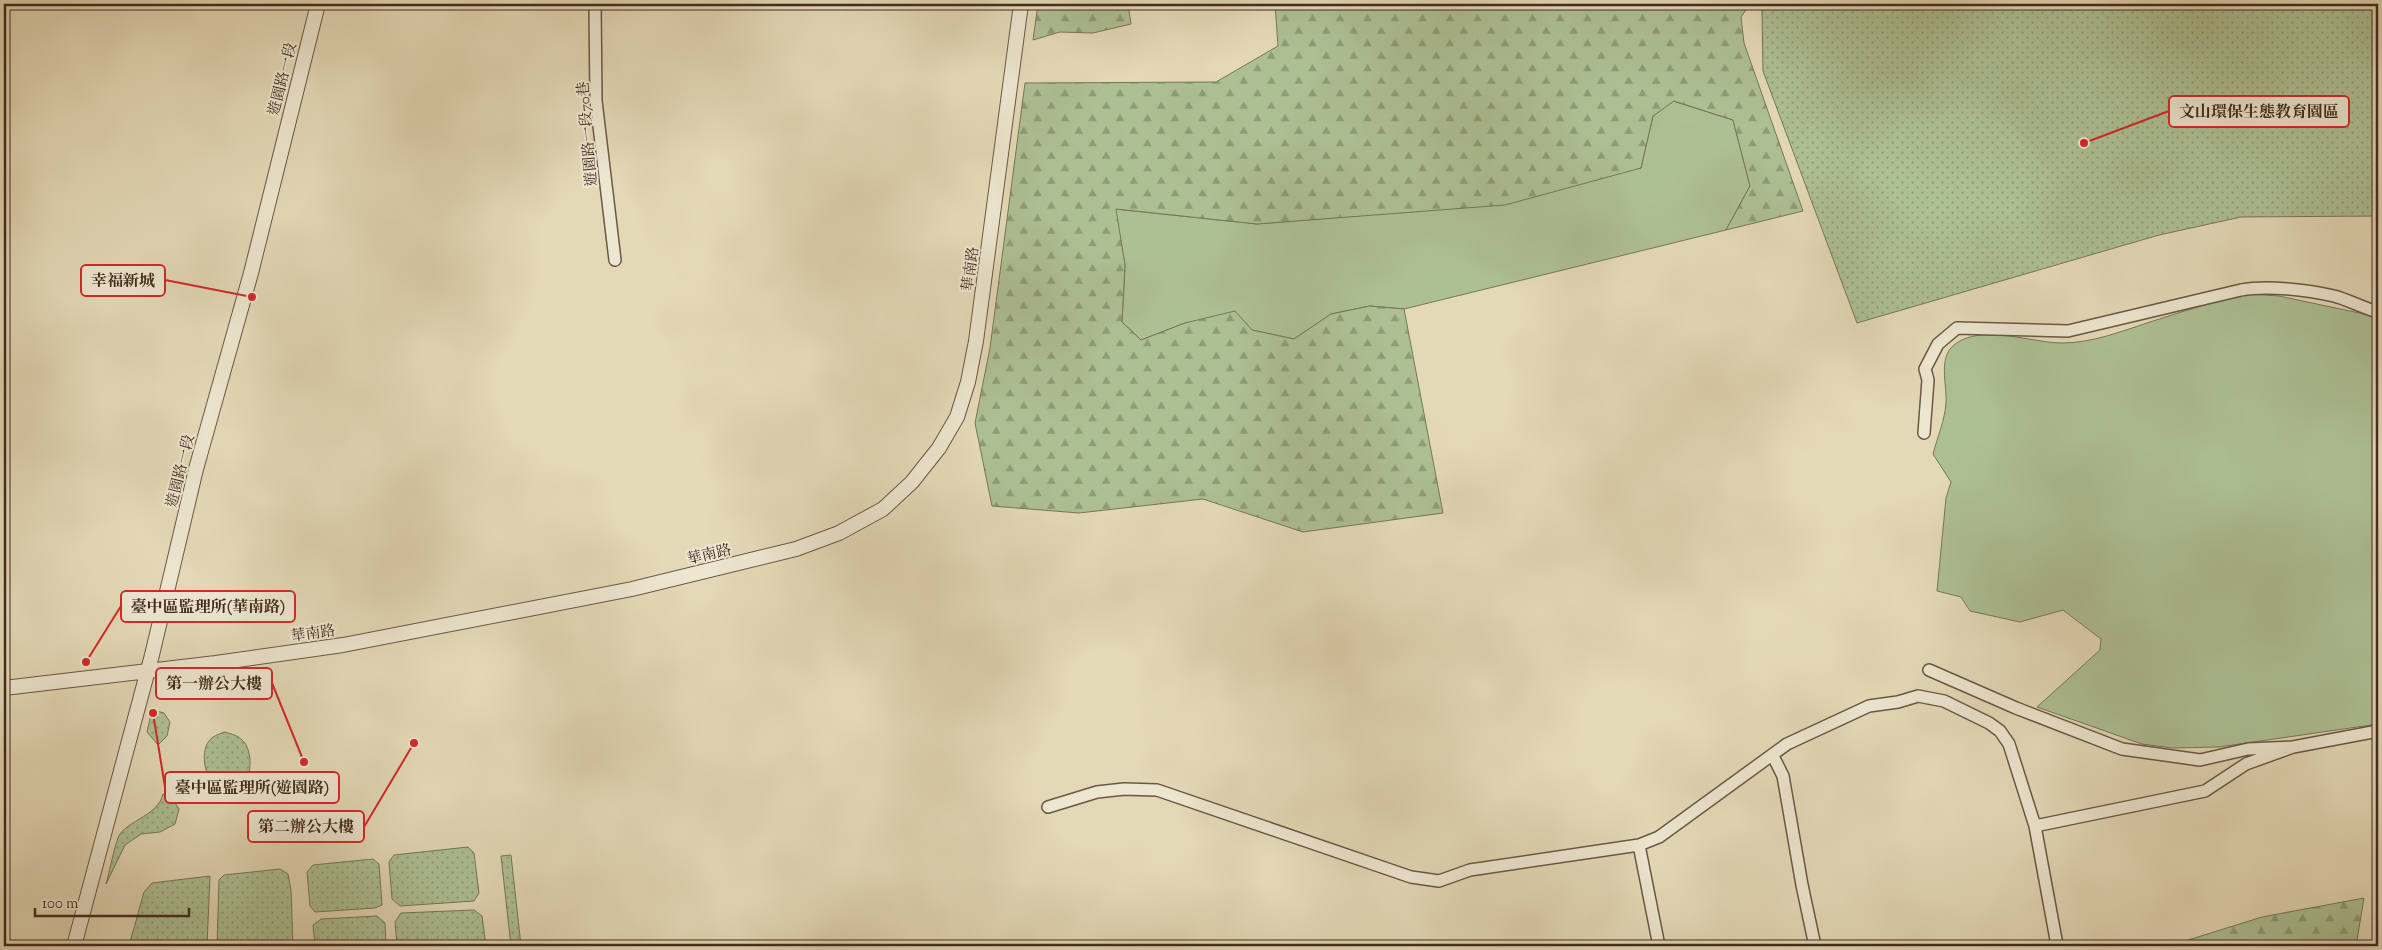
<svg xmlns="http://www.w3.org/2000/svg" width="2382" height="950" font-family="'Sorts Mill Goudy','Noto Serif TC',serif">
  <style>
    .grass { fill: #adc094; stroke: #787659 }
    .forest { fill: url(#forest-firs); stroke: #787659 }
    .park { fill: url(#park-dots); stroke: #787659 }
    .lines { fill: none; stroke-linecap: round; stroke-linejoin: round }
    .minor-casing { stroke: #6b5744; stroke-width: 14 }
    .tertiary-casing { stroke: #6b5744; stroke-width: 16 }
    .minor { stroke: #ede6d0; stroke-width: 11 }
    .tertiary { stroke: #ede6d0; stroke-width: 14 }
    .labels { text-anchor: middle; stroke-width: 4; stroke-linejoin: round; paint-order: stroke }
    .street-label { font-size: 15px; fill: #432c1e; stroke: #ede6d0 }
    .leader { fill: none; stroke: #d62828; stroke-width: 2 }
    .callout-dot { fill: #d62828; stroke: #ede6d0; stroke-width: 2 }
    .callout { fill: #ede6d0; stroke: #d62828; stroke-width: 2 }
    .callout-label { font-size: 16px; text-anchor: middle; font-weight: bold; fill: #432c1e }
  </style>
  <defs>
    <pattern id="forest-firs" width="22" height="20" patternUnits="userSpaceOnUse" patternTransform="scale(1.25)"><rect width="22" height="20" fill="#adc094"/><path d="M5 1l3.5 6h-7zM16 11l3.5 6h-7z" fill="#8e9c78"/></pattern>
    <pattern id="park-dots" width="8" height="8" patternUnits="userSpaceOnUse" patternTransform="scale(1.25)"><rect width="8" height="8" fill="#adc094"/><path d="M2 2h.1M6 6h.1" fill="none" stroke="#8e9c78" stroke-width="1.8" stroke-linecap="round"/></pattern>
  </defs>
  <rect width="100%" height="100%" fill="#e4d9b7"/>
  <filter id="stains"><feTurbulence type="fractalNoise" baseFrequency=".004" numOctaves="4"/><feColorMatrix values="0 0 0 0 .2 0 0 0 0 .09 0 0 0 0 .02 0 0 0 .5 -.17"/></filter>
  <radialGradient id="worn" r=".72"><stop offset=".6" stop-color="#630" stop-opacity="0"/><stop offset="1" stop-color="#630" stop-opacity=".3"/></radialGradient>
  <path class="grass" d="M 1673,101 L 1733,120 L 1750,186 L 1726,230 L 1404,309 L 1370,306 L 1331,314 L 1294,339 L 1252,330 L 1185,323 L 1141,340 L 1122,322 L 1125,265 L 1115,209 L 1257,224 L 1391,213 L 1641,168 L 1653,116 Z
    M 2249,294 L 2279,296 L 2378,317 L 2378,724 L 2219,747 L 2172,748 L 2142,744 L 2037,707 L 2100,650 L 2101,639 L 2063,610 L 2020,622 L 1970,611 L 1961,597 L 1937,591 L 1946,498 L 1951,482 L 1933,454 C 1937,438 1945,420 1946,403 C 1947,384 1938,358 1954,345 C 1980,323 2032,343 2062,343 C 2091,343 2120,332 2147,323 C 2181,312 2214,301 2249,294 Z"/>
  <path class="forest" d="M 1038,4 L 1128,4 L 1131,24 L 1093,33 L 1060,32 L 1033,40 Z
    M 1275,4 L 1750,4 L 1741,17 L 1744,43 L 1803,211 L 1726,230 L 1750,186 L 1733,120 L 1674,101 L 1653,116 L 1641,168 L 1505,205 L 1257,224 L 1116,209 L 1125,265 L 1122,322 L 1141,340 L 1185,323 L 1235,311 L 1252,330 L 1294,339 L 1331,314 L 1370,306 L 1404,309 L 1443,513 L 1303,532 L 1203,499 L 1079,513 L 992,506 L 975,423 L 990,348 L 1025,83 L 1216,82 L 1278,46 Z
    M 2364,898 L 2356,946 L 2169,946 L 2262,917 Z"/>
  <path class="park" d="M 1788,4 L 2378,4 L 2378,216 L 2241,217 L 2159,235 L 1857,323 L 1763,71 L 1762,10 Z
    M 152,710 L 164,713 L 170,722 L 167,736 L 158,745 L 147,732 Z
    M 224,732 C 232,734 238,735 244,742 C 254,754 252,786 235,792 C 208,799 194,750 213,737 C 216,735 220,734 224,732 Z
    M 163,794 L 173,800 L 179,809 L 175,824 L 160,832 L 141,834 L 125,845 L 106,884 C 109,874 115,842 120,834 C 130,820 158,815 163,794 Z
    M 468,847 L 474,853 L 479,893 L 474,901 L 400,906 L 392,899 L 389,862 L 394,855 Z
    M 511,855 L 521,946 L 511,946 L 501,856 Z
    M 373,859 L 379,864 L 382,905 L 375,908 L 315,912 L 310,906 L 307,872 L 313,865 Z
    M 280,869 L 288,874 L 291,890 L 293,946 L 217,946 L 219,880 L 224,875 Z
    M 210,876 L 207,946 L 129,946 L 144,892 L 152,883 Z
    M 474,910 L 482,916 L 486,946 L 397,946 L 395,922 L 401,913 Z
    M 377,916 L 385,923 L 386,946 L 315,946 L 313,925 L 321,919 Z"/>
  <g class="lines">
    <g class="minor-casing">
      <path id="minor" d="M 595,4 L 596,101 L 615,260
        M 1924,433 L 1928,380 L 1925,369 L 1938,344 L 1957,328 L 2068,331 L 2241,290 C 2267,285 2308,290 2334,296 C 2349,300 2363,308 2378,312
        M 1929,670 L 2016,708 L 2122,749 L 2200,760 L 2248,749 L 2293,747
        M 1773,756 L 1783,776 L 1802,885 L 1815,946
        M 1048,807 L 1097,792 L 1124,789 L 1157,790 L 1411,877 L 1439,881 L 1470,870 L 1639,845 L 1659,837 L 1787,744 L 1869,706 L 1898,702 L 1918,696 L 1944,701 L 1989,723 L 2000,731 L 2009,744 L 2035,826 L 2057,945
        M 2035,826 L 2205,791 L 2246,764 L 2293,747 L 2378,731
        M 1639,845 L 1659,946"/>
    </g>
    <g class="tertiary-casing">
      <path id="tertiary" d="M 4,688 L 216,663 L 343,645 L 632,589 L 796,549 L 839,533 L 883,509 L 912,482 L 939,448 L 957,417 L 968,382 L 976,341 L 1021,4
        M 74,946 L 152,655 L 196,469 L 251,273 L 318,4"/>
    </g>
    <use href="#minor" class="minor"/>
    <use href="#tertiary" class="tertiary"/>
  </g>
  <g class="labels">
    <g class="street-label">
      <text transform="translate(282 79) rotate(-76)" y="5">遊園路一段</text>
      <text transform="translate(587 134) rotate(-95)" y="5">遊園路一段70巷</text>
      <text transform="translate(970 269) rotate(-82)" y="5">華南路</text>
      <text transform="translate(180 471) rotate(-76)" y="5">遊園路一段</text>
      <text transform="translate(709 554) rotate(-13)" y="5">華南路</text>
      <text transform="translate(313 633) rotate(-8)" y="5">華南路</text>
    </g>
  </g>
  <path class="leader" d="M2084 143L2169 111M252 297L165 280M86 662L121 606M304 762L272 683M153 713L165 787M414 743L364 827"/>
  <g class="callout-dot">
    <circle cx="2084" cy="143" r="5"/>
    <circle cx="252" cy="297" r="5"/>
    <circle cx="86" cy="662" r="5"/>
    <circle cx="304" cy="762" r="5"/>
    <circle cx="153" cy="713" r="5"/>
    <circle cx="414" cy="743" r="5"/>
  </g>
  <g class="callout">
    <rect x="2169" y="96" width="180" height="31" rx="5"/>
    <rect x="81" y="265" width="84" height="31" rx="5"/>
    <rect x="121" y="591" width="174" height="31" rx="5"/>
    <rect x="156" y="668" width="116" height="31" rx="5"/>
    <rect x="165" y="772" width="174" height="31" rx="5"/>
    <rect x="248" y="811" width="116" height="31" rx="5"/>
  </g>
  <g class="callout-label">
    <text x="2259" y="117">文山環保生態教育園區</text>
    <text x="123" y="286">幸福新城</text>
    <text x="208" y="612">臺中區監理所(華南路)</text>
    <text x="214" y="689">第一辦公大樓</text>
    <text x="252" y="793">臺中區監理所(遊園路)</text>
    <text x="306" y="832">第二辦公大樓</text>
  </g>
  <rect width="2382" height="950" fill="none" stroke="#e4d9b7" stroke-width="20"/>
  <rect x="5" y="5" width="2372" height="940" fill="none" stroke="#432c1e" stroke-width="2.5"/>
  <rect x="10" y="10" width="2362" height="930" fill="none" stroke="#432c1e"/>
  <path d="M35 908v8h154v-8" fill="none" stroke="#432c1e" stroke-width="2.5"/>
  <text x="42" y="908" font-size="15" fill="#432c1e" stroke="#ede6d0" stroke-width="4" paint-order="stroke">100 m</text>
  <rect width="100%" height="100%" filter="url(#stains)"/>
  <rect width="100%" height="100%" fill="url(#worn)"/>
</svg>
